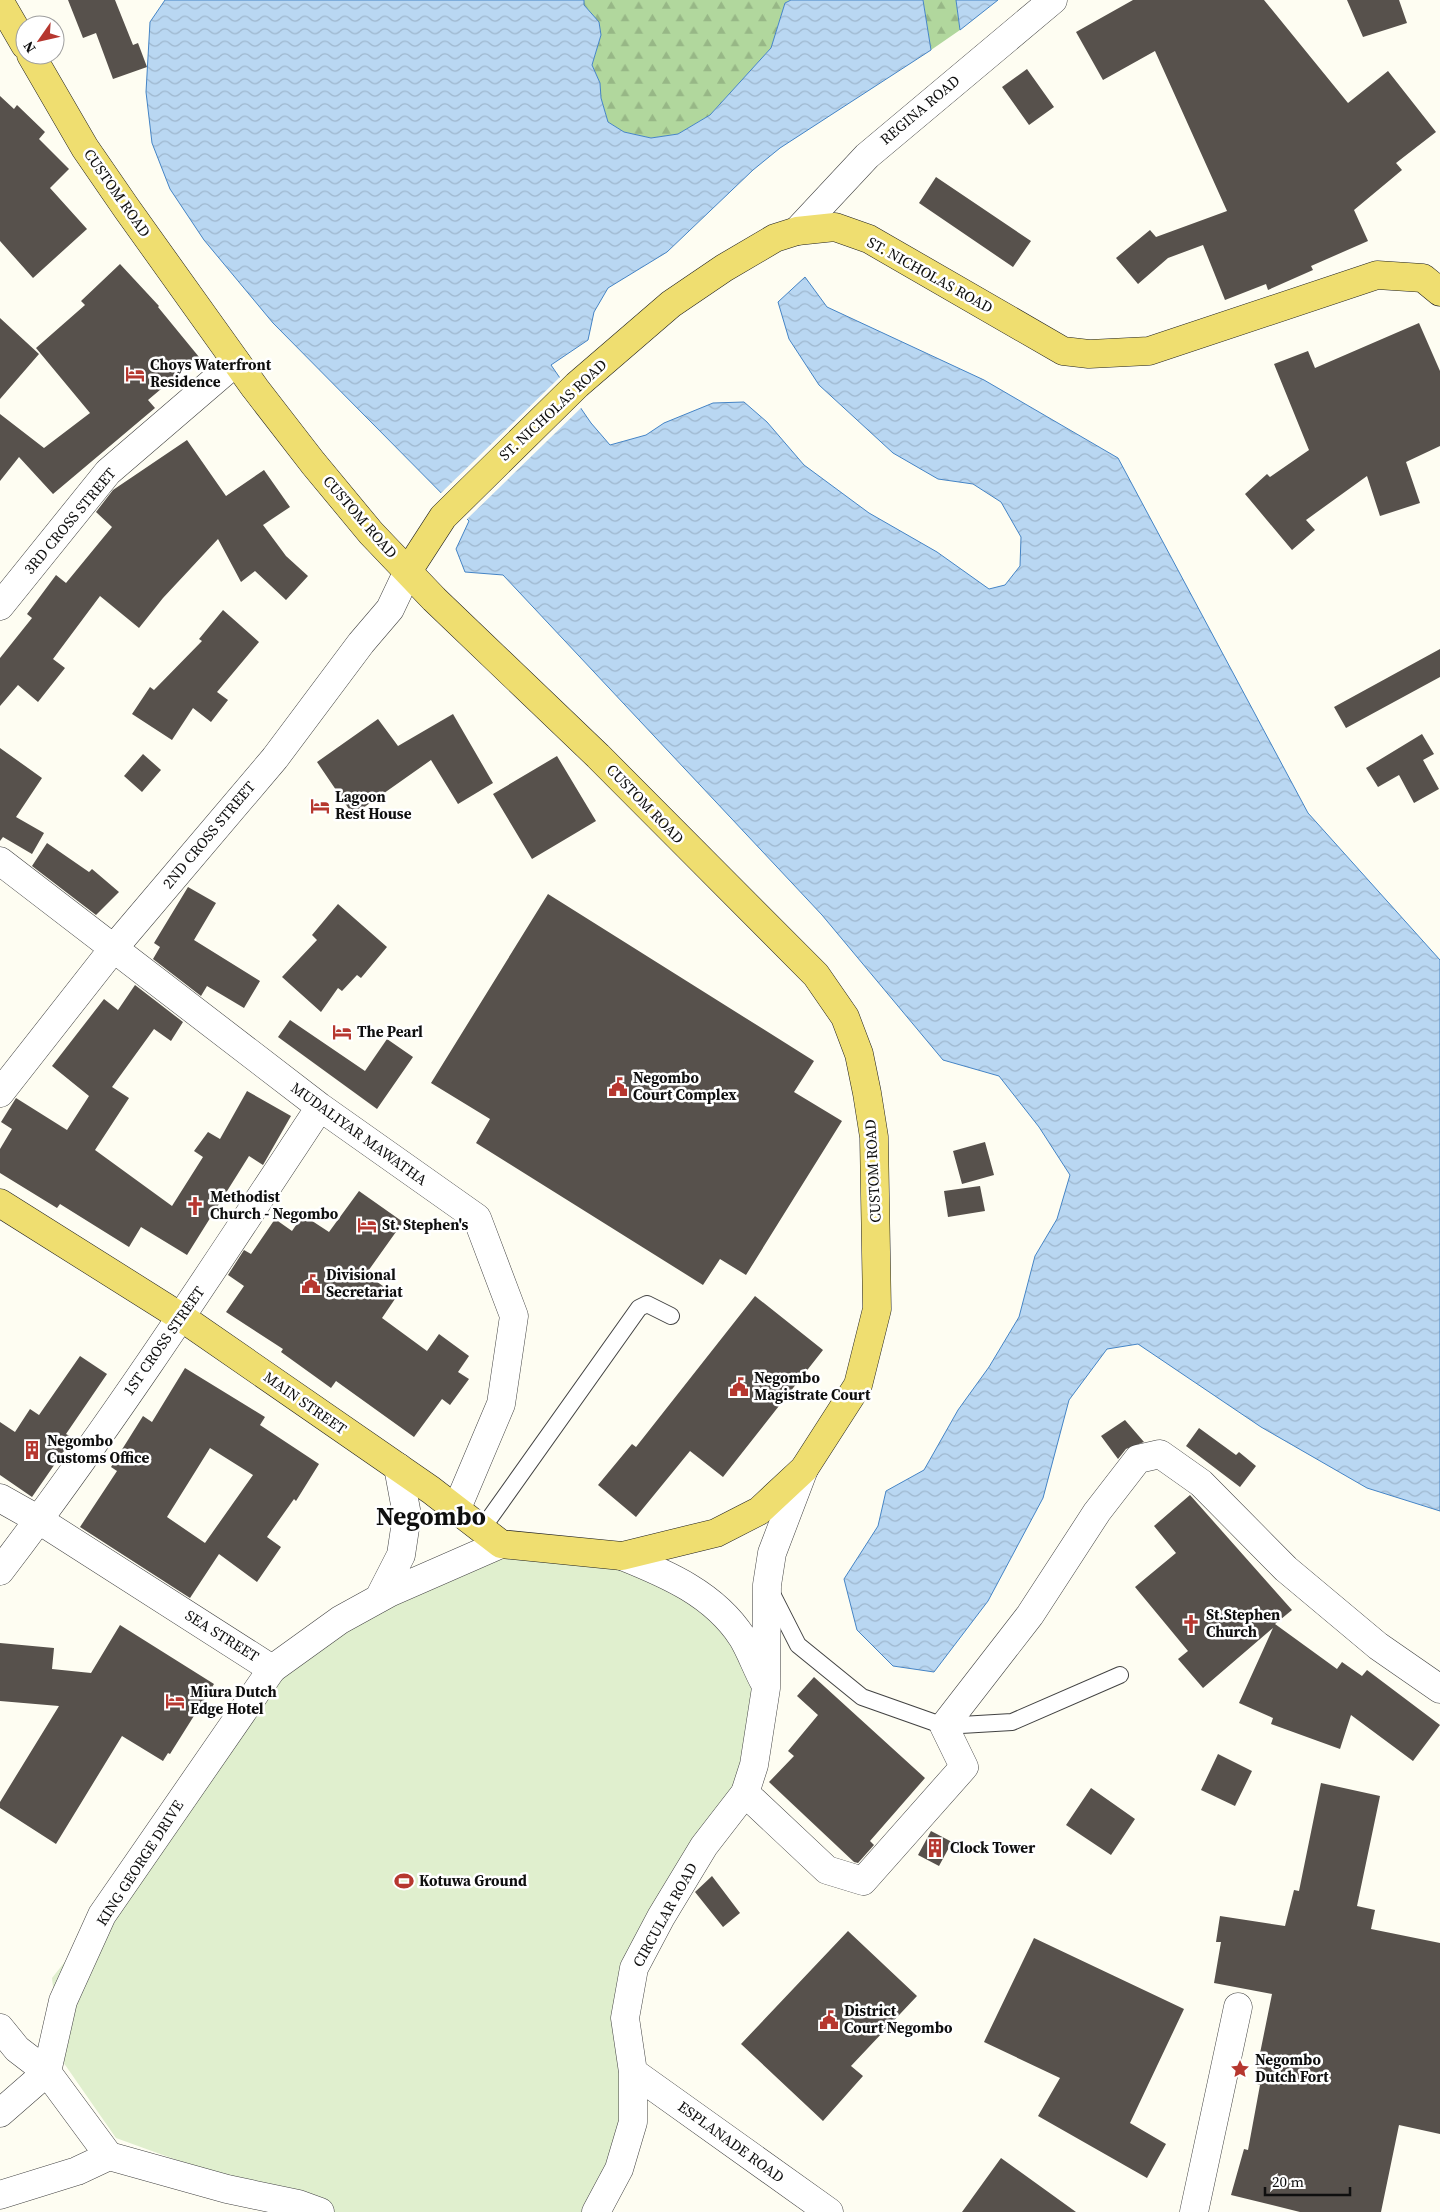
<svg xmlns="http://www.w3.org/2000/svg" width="1440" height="2212" font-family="'Source Serif 4',serif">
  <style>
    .forest { fill: url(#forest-firs) }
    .pitch { fill: #e0efce }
    .water { fill: url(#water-waves); stroke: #4584c5 }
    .pier { fill: #fefdf2 }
    .building { fill: #57514c; fill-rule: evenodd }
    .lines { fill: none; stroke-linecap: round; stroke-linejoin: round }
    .service-casing { stroke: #424242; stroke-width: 18 }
    .minor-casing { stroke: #424242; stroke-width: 29 }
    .tertiary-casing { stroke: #424242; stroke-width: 29 }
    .primary-casing { stroke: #202020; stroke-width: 29 }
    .service { stroke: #fff; stroke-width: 16 }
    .minor { stroke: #fff; stroke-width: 28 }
    .tertiary { stroke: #fff; stroke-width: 28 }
    .primary { stroke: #efde70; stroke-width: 28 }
    .labels { text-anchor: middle; stroke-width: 5; stroke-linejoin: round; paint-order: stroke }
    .street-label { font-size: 15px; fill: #0f0f0f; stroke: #fff }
    .poi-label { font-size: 15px; font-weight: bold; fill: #0f0f0f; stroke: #fff; text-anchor: start }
    .town-label { font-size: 25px; font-weight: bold; fill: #0f0f0f; stroke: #fff }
  </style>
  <defs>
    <pattern id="forest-firs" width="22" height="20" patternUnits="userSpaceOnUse" patternTransform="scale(1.25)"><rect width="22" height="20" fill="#b1d79d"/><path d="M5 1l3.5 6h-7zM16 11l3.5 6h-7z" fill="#97b786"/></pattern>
    <pattern id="water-waves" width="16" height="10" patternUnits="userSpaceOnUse" patternTransform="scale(1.25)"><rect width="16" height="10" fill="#b9d7f2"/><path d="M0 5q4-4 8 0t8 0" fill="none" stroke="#9eb7ce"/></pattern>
  </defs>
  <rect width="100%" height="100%" fill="#fefdf2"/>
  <path class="forest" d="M 584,0 L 791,0 L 785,3 L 771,48 L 710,115 L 678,134 L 651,138 L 624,132 L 608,122 L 601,98 L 600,83 L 592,65 L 601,35 L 599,23 L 584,5 Z
    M 923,0 L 956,0 L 960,30 L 931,50 Z"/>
  <path class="pitch" d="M 501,1544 L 601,1554 L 693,1590 L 766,1688 L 759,1745 L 647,1941 L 633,2072 L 596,2212 L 320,2212 L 116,2138 L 61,2059 L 52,1978 L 102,1915 L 272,1669 Z"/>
  <path class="water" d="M 165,0 L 584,0 L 584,5 L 599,22 L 601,35 L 592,65 L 600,83 L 601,98 L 608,122 L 624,132 L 651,138 L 678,134 L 710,115 L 771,48 L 785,3 L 791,0 L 923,0 L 931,50 L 780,148 L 753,170 L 667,252 L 608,288 L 594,312 L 588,340 L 551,365 L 591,423 L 610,445 L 646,435 L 664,423 L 713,403 L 744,402 L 767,422 L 804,465 L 869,513 L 937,552 L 989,589 L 1005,585 L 1020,566 L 1021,537 L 1001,502 L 973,484 L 938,479 L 893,453 L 819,385 L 789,339 L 778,302 L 805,277 L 827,307 L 984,380 L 1118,458 L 1308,813 L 1440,960 L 1440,1511 L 1367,1488 L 1261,1427 L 1138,1344 L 1107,1349 L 1069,1400 L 1043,1498 L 988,1601 L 934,1672 L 893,1666 L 857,1630 L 844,1579 L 878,1526 L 886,1491 L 924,1470 L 958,1410 L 989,1367 L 1019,1317 L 1035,1256 L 1057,1219 L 1070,1175 L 1039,1127 L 999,1076 L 943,1060 L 822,915 L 503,575 L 465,572 L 456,549 L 469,521 L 273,323 L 204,240 L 170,189 L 152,143 L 146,92 L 150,22 Z
    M 956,0 L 998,0 L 960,30 Z"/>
  <path class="pier" d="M 561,376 L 582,407 L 465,521 L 439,495 Z"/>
  <path class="building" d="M 68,0 L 115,0 L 133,45 L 138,43 L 147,67 L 113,79 L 96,33 L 83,38 Z
    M 1133,0 L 1264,0 L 1348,103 L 1388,71 L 1436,132 L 1396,163 L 1402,170 L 1354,210 L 1368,241 L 1311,266 L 1313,270 L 1268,290 L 1266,284 L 1225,300 L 1203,245 L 1168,258 L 1138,284 L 1116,258 L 1150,230 L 1156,237 L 1227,211 L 1155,51 L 1103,80 L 1076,32 Z
    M 1347,0 L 1399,0 L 1407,23 L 1363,37 Z
    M 1027,69 L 1054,107 L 1029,125 L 1002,87 Z
    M 0,96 L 14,109 L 17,105 L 45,132 L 39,139 L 69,169 L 50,188 L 87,229 L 33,278 L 0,241 Z
    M 936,177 L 1031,241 L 1013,267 L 919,203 Z
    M 120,264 L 159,306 L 158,307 L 199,357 L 148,400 L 155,408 L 53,494 L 19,457 L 0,481 L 0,414 L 44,448 L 90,413 L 36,348 L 85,305 L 81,301 Z
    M 0,318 L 39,354 L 0,399 Z
    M 1419,323 L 1440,371 L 1440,446 L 1406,462 L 1420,503 L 1380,516 L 1367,476 L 1306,520 L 1315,530 L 1292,550 L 1245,494 L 1267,474 L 1270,477 L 1309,450 L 1274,364 L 1308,351 L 1315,368 Z
    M 187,440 L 226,496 L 264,470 L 290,507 L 263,525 L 286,556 L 308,576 L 286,600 L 255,571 L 241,582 L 218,539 L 163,598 L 139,628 L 100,596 L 53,659 L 65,668 L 38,702 L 18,685 L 0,706 L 0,658 L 32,618 L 27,614 L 56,575 L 66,583 L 112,527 L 96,512 L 113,490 Z
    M 223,610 L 259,642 L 217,692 L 228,700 L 211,722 L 193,708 L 172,740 L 132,714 L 150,687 L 154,690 L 202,641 L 199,639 Z
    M 1440,649 L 1440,677 L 1346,728 L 1334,707 Z
    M 453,714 L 493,783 L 458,804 L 431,760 L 353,815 L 317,762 L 378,719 L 398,746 Z
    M 1422,734 L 1434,754 L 1423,760 L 1439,789 L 1414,803 L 1399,775 L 1378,787 L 1366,768 Z
    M 0,748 L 42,778 L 16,817 L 44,833 L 32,854 L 3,837 L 0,841 Z
    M 143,754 L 161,770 L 142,792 L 124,776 Z
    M 557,756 L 596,821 L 532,859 L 493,794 Z
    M 47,843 L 89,872 L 92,869 L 119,892 L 96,915 L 32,866 Z
    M 188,887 L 216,903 L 194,940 L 260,981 L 244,1008 L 207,986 L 201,996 L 153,959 L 160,947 L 154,943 Z
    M 548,894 L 814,1061 L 794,1092 L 842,1121 L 746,1275 L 720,1259 L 703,1285 L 476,1143 L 490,1119 L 431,1083 Z
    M 338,904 L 387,947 L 361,978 L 357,975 L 342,991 L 338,988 L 321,1012 L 282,977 L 317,940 L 312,935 Z
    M 135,985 L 183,1022 L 171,1041 L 154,1029 L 112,1087 L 129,1098 L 95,1150 L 172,1206 L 203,1157 L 194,1151 L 208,1132 L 220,1139 L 247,1091 L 291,1116 L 263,1165 L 249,1156 L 187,1255 L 141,1227 L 129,1247 L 60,1204 L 57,1208 L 0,1173 L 0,1149 L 12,1129 L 1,1122 L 16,1098 L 67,1130 L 89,1096 L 52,1066 L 104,999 L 118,1010 Z
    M 290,1020 L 365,1071 L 387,1039 L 413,1057 L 377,1109 L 278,1037 Z
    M 985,1142 L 994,1175 L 962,1184 L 953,1151 Z
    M 980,1186 L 985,1211 L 948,1217 L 944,1191 Z
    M 359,1191 L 403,1222 L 366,1274 L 397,1296 L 382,1318 L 427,1351 L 439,1334 L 469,1356 L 458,1372 L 469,1379 L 450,1405 L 442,1399 L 414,1437 L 336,1381 L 331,1388 L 281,1352 L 283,1349 L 226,1312 L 244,1286 L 228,1275 L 244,1250 L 251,1254 L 275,1219 L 292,1231 L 303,1215 L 329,1232 Z
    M 755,1296 L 823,1350 L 723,1477 L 690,1451 L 636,1517 L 598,1485 L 632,1444 L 636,1447 Z
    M 80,1356 L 107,1374 L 66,1434 L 73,1438 L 32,1497 L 0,1475 L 0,1422 L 15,1432 L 30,1409 L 39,1415 Z
    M 185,1368 L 265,1417 L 260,1425 L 319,1464 L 296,1501 L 294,1499 L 267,1537 L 281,1547 L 257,1582 L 219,1554 L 190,1598 L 80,1527 L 117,1471 L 111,1467 L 143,1416 L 152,1422 ZM 210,1448 L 253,1475 L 205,1543 L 167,1517 Z
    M 1125,1420 L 1144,1442 L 1126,1449 L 1118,1459 L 1101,1436 Z
    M 1199,1428 L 1236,1455 L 1239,1452 L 1256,1466 L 1240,1487 L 1186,1446 Z
    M 1190,1495 L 1292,1610 L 1275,1624 L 1337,1669 L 1342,1662 L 1362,1676 L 1367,1670 L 1440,1725 L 1413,1761 L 1351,1715 L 1340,1749 L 1271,1724 L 1273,1718 L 1239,1703 L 1273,1628 L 1203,1688 L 1178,1659 L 1188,1651 L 1135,1587 L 1176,1553 L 1154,1526 Z
    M 120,1625 L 214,1684 L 170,1754 L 168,1753 L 163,1761 L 122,1736 L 56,1844 L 0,1808 L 0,1802 L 59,1706 L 0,1701 L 0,1643 L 54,1648 L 52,1669 L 91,1673 Z
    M 814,1677 L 925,1778 L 870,1841 L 874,1845 L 858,1863 L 854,1862 L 769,1782 L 794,1756 L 788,1751 L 818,1715 L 797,1696 Z
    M 1218,1754 L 1252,1771 L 1235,1806 L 1201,1790 Z
    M 1321,1783 L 1380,1796 L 1357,1906 L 1375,1910 L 1371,1929 L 1440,1943 L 1440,2134 L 1399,2125 L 1381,2212 L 1300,2212 L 1231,2195 L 1244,2149 L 1248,2150 L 1260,2085 L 1254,2083 L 1272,1994 L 1214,1983 L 1221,1942 L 1216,1942 L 1220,1916 L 1285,1926 L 1294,1890 L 1299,1891 Z
    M 1091,1788 L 1135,1819 L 1111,1855 L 1066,1825 Z
    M 931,1831 L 952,1842 L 939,1866 L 918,1855 Z
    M 712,1876 L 740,1913 L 723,1927 L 695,1892 Z
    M 848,1931 L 917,1996 L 851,2066 L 863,2076 L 823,2121 L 741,2044 Z
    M 1034,1938 L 1184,2009 L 1130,2123 L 1166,2144 L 1147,2178 L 1038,2116 L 1060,2078 L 984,2042 Z
    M 1001,2158 L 1076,2212 L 962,2212 Z"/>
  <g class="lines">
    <g class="service-casing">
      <path id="service" d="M 482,1529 L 639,1308 L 647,1304 L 671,1316
        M 771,1592 L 798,1645 L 862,1697 L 944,1726 L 1012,1722 L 1120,1675"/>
    </g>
    <g class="minor-casing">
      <path id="minor" d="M 0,606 L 108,472 L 236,362
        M 0,861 L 320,1107 L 477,1218 L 514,1316 L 501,1404 L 457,1508
        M 0,1093 L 113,949 L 275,758 L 361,643 L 390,609 L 408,571
        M 0,1571 C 114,1422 217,1263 320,1107
        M 745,1793 L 827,1870 L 863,1881 L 964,1767 L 944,1726 L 1030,1615 L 1097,1512 L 1138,1459 L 1160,1454 L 1201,1483 L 1286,1569 L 1378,1646 L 1440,1689
        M 0,2028 L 17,2049 L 47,2072 L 109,2156 L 227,2189 L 298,2204 L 320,2212
        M 0,2113 L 47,2072 L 63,2001 L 102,1915 L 272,1669
        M 0,2195 L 77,2171 L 109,2156
        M 1194,2212 L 1238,2007"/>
    </g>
    <g class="tertiary-casing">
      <path id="tertiary" d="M 797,231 L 867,156 L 1053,0
        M 0,1498 L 39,1520 L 272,1669 L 340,1620 L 389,1593 L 501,1544
        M 622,1556 C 667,1574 714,1594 742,1637 C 750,1650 756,1667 764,1682
        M 379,1598 L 401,1555 L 407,1515 L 398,1467
        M 633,2072 L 829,2212
        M 596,2212 L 619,2169 L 633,2122 L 633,2072 L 625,2018 L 634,1968 L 661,1917 L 704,1846 L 745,1793 L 754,1765 L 766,1688 L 767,1585 L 772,1553 L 804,1469"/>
    </g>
    <g class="primary-casing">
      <path id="primary" d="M 0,2 L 25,45
        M 408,571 L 443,517 L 577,385 L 671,304 L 724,268 L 775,238 L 797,231 L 835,227 L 869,239 L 1063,351 L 1089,354 L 1149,351 L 1377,275 L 1423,278 L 1440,292
        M 0,1203 L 181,1317 L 431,1490 L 501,1544 L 622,1556 L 716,1533 L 759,1511 L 804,1469 L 858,1385 L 877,1309 L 874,1137 L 867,1093 L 859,1054 L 845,1017 L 816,975 L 598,756 L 434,599 L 371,533 L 313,463 L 255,388 L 127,209 L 85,148 L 31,55"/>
    </g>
    <use href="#service" class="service"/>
    <use href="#minor" class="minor"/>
    <use href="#tertiary" class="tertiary"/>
    <use href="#primary" class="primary"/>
  </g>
  <defs>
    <g id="hotel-bare" transform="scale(1.5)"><path d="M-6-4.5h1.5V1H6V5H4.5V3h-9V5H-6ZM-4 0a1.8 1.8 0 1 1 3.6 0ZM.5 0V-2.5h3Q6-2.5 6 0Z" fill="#b6372f" stroke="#fff" stroke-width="2.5" paint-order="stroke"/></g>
    <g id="civic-bare" transform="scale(1.5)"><path d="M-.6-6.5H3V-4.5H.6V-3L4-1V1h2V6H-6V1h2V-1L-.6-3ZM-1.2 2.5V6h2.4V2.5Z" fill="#b6372f" stroke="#fff" stroke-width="2.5" paint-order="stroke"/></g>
    <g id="church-bare" transform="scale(1.5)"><path d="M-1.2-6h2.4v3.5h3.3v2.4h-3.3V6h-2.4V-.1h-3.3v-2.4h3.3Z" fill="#b6372f" stroke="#fff" stroke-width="2.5" paint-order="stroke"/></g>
    <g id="building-bare" transform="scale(1.5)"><path d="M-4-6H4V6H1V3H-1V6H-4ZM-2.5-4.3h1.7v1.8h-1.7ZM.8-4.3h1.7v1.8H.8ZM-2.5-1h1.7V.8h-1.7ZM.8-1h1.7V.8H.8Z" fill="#b6372f" stroke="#fff" stroke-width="2.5" paint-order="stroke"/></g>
    <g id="stadium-bare" transform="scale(1.5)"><path d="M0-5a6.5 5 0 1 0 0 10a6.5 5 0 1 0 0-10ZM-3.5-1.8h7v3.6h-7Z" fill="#b6372f" stroke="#fff" stroke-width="2.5" paint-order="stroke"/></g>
    <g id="sight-bare" transform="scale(1.5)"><path d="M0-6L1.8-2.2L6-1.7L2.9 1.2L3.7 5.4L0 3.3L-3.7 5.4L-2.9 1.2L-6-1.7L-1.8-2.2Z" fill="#b6372f" stroke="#fff" stroke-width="2.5" paint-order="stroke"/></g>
  </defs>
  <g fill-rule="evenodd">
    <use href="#hotel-bare" x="135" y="374"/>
    <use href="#hotel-bare" x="320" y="806"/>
    <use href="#hotel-bare" x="342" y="1032"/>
    <use href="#civic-bare" x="618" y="1087"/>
    <use href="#church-bare" x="195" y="1206"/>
    <use href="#hotel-bare" x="367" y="1225"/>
    <use href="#civic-bare" x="311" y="1284"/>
    <use href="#civic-bare" x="739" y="1387"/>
    <use href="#building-bare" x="32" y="1450"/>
    <use href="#church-bare" x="1191" y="1624"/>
    <use href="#hotel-bare" x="175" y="1701"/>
    <use href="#building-bare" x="935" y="1848"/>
    <use href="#stadium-bare" x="404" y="1881"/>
    <use href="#civic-bare" x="829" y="2020"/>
    <use href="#sight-bare" x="1240" y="2069"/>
  </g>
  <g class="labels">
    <g class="street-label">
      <text transform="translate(920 110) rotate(-40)" y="5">REGINA ROAD</text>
      <text transform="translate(117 193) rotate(55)" y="5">CUSTOM ROAD</text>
      <text transform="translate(930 275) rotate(29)" y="5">ST. NICHOLAS ROAD</text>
      <text transform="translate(553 410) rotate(-43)" y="5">ST. NICHOLAS ROAD</text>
      <text transform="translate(360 517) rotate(49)" y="5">CUSTOM ROAD</text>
      <text transform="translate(70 521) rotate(-50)" y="5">3RD CROSS STREET</text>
      <text transform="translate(645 804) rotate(46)" y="5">CUSTOM ROAD</text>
      <text transform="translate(209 835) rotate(-50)" y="5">2ND CROSS STREET</text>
      <text transform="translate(359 1134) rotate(36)" y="5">MUDALIYAR MAWATHA</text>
      <text transform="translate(873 1171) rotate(-93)" y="5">CUSTOM ROAD</text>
      <text transform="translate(164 1341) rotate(-55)" y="5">1ST CROSS STREET</text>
      <text transform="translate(305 1403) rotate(35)" y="5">MAIN STREET</text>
      <text transform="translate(222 1636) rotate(32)" y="5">SEA STREET</text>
      <text transform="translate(140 1863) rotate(-57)" y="5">KING GEORGE DRIVE</text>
      <text transform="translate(665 1915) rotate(-61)" y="5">CIRCULAR ROAD</text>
      <text transform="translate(731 2142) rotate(36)" y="5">ESPLANADE ROAD</text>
    </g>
    <g class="poi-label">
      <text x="150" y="370">Choys Waterfront<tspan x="150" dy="17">Residence</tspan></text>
      <text x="335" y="802">Lagoon<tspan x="335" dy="17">Rest House</tspan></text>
      <text x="357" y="1037">The Pearl</text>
      <text x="633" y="1083">Negombo<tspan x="633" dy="17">Court Complex</tspan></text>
      <text x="210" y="1202">Methodist<tspan x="210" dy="17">Church - Negombo</tspan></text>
      <text x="382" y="1230">St. Stephen's</text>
      <text x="326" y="1280">Divisional<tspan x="326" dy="17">Secretariat</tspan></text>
      <text x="754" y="1383">Negombo<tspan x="754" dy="17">Magistrate Court</tspan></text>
      <text x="47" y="1446">Negombo<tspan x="47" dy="17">Customs Office</tspan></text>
      <text x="1206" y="1620">St.Stephen<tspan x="1206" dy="17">Church</tspan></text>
      <text x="190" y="1697">Miura Dutch<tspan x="190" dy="17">Edge Hotel</tspan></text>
      <text x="950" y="1853">Clock Tower</text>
      <text x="419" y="1886">Kotuwa Ground</text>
      <text x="844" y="2016">District<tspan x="844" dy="17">Court Negombo</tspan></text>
      <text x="1255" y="2065">Negombo<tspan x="1255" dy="17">Dutch Fort</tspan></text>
    </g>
    <g class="town-label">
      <text x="431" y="1525">Negombo</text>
    </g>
  </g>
  <g transform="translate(40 40) rotate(236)"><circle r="24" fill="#ffffff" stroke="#9f9f9f"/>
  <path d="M0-4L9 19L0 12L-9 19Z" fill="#b6372f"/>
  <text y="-8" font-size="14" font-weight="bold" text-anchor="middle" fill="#0f0f0f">N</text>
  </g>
  <path d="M1265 2187v8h85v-8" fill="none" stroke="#0f0f0f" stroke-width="2.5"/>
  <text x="1272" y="2187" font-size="15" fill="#0f0f0f" stroke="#ffffff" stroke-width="4" paint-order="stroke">20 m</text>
</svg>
